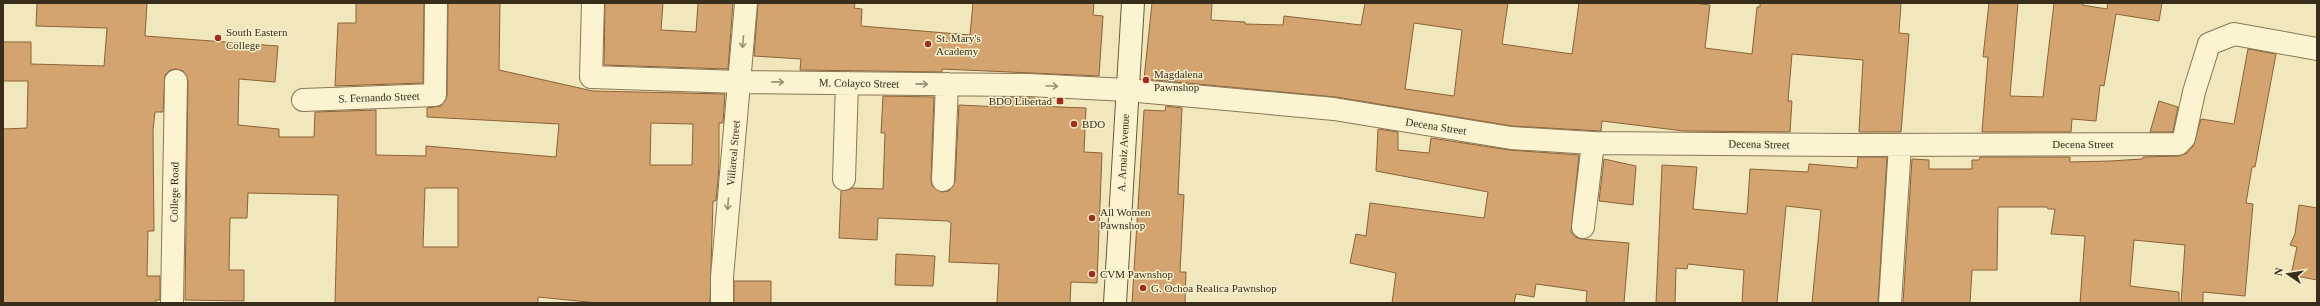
<svg xmlns="http://www.w3.org/2000/svg" width="2320" height="306" font-family="Georgia,serif">
  <style>
    .building { fill: #d3a46f; stroke: #8b6238; fill-rule: evenodd }
    .lines { fill: none; stroke-linecap: round; stroke-linejoin: round }
    .street-casing { stroke: #8a7754; stroke-width: 24 }
    .secondary-casing { stroke: #6c5838; stroke-width: 24 }
    .street { stroke: #fcf3d0; stroke-width: 22 }
    .secondary { stroke: #fcf3d0; stroke-width: 22 }
    .oneway { stroke: #9a9075 }
    .poi-dot { fill: #9e2d1f; stroke: #f8f0cc; stroke-width: 1.5 }
    .labels { text-anchor: middle; stroke-width: 3; stroke-linejoin: round; paint-order: stroke }
    .poi-label { font-size: 11px; fill: #382c1a; stroke: #f8f0cc; text-anchor: start }
    .street-label { font-size: 11px; fill: #382c1a; stroke: #f8f0cc }
  </style>
  <rect width="100%" height="100%" fill="#f1e7bc"/>
  <path class="building" d="M 37,3 L 147,3 L 145,36 L 278,46 L 275,82 L 239,79 L 238,125 L 279,129 L 279,137 L 314,137 L 315,112 L 376,110 L 376,155 L 426,156 L 426,146 L 556,157 L 559,124 L 427,117 L 427,108 L 441,106 L 447,96 L 448,3 L 500,3 L 499,70 L 593,91 L 725,94 L 723,123 L 719,123 L 719,166 L 716,201 L 713,201 L 710,303 L 598,303 L 538,297 L 538,303 L 335,303 L 338,195 L 248,193 L 247,218 L 230,218 L 229,270 L 244,270 L 244,301 L 185,300 L 188,81 L 183,71 L 176,69 L 170,70 L 165,75 L 163,112 L 155,112 L 153,130 L 154,231 L 148,231 L 147,276 L 160,276 L 160,300 L 156,300 L 156,303 L 3,303 L 3,129 L 27,128 L 28,81 L 3,81 L 3,42 L 31,42 L 31,64 L 104,66 L 107,28 L 36,26 ZM 651,123 L 693,124 L 692,165 L 650,165 ZM 425,188 L 458,188 L 458,247 L 423,247 Z
    M 356,3 L 424,3 L 423,83 L 335,86 L 338,23 L 356,23 Z
    M 605,3 L 663,3 L 661,30 L 696,32 L 698,3 L 733,3 L 728,69 L 604,65 Z
    M 758,3 L 855,3 L 854,8 L 862,9 L 861,26 L 970,35 L 973,3 L 1094,3 L 1093,15 L 1103,16 L 1099,76 L 942,69 L 942,72 L 800,70 L 801,59 L 754,56 Z
    M 1152,3 L 1212,3 L 1211,20 L 1245,22 L 1245,24 L 1283,25 L 1284,16 L 1361,25 L 1365,3 L 1508,3 L 1502,44 L 1572,54 L 1579,3 L 1692,3 L 1710,5 L 1705,48 L 1752,54 L 1757,7 L 1760,7 L 1760,3 L 1901,3 L 1899,33 L 1909,34 L 1901,132 L 1859,132 L 1863,60 L 1792,54 L 1788,101 L 1792,101 L 1790,132 L 1684,131 L 1602,121 L 1601,131 L 1512,126 L 1336,97 L 1144,79 ZM 1414,23 L 1462,30 L 1454,96 L 1405,89 Z
    M 1989,3 L 2018,3 L 2010,96 L 2043,97 L 2054,3 L 2083,3 L 2082,5 L 2107,9 L 2108,3 L 2162,3 L 2159,21 L 2116,14 L 2104,86 L 2100,85 L 2096,121 L 2072,119 L 2071,132 L 1982,132 L 1988,57 L 1983,57 Z
    M 2248,49 L 2276,54 L 2255,167 L 2252,167 L 2246,203 L 2253,204 L 2245,296 L 2203,292 L 2203,303 L 2181,303 L 2185,245 L 2134,240 L 2130,286 L 2179,292 L 2179,303 L 2080,303 L 2085,236 L 2051,234 L 2055,209 L 2048,209 L 2047,207 L 1998,207 L 1997,270 L 1972,270 L 1970,303 L 1903,303 L 1912,159 L 1929,160 L 1929,169 L 1972,169 L 1972,160 L 1979,160 L 1980,157 L 2070,157 L 2070,162 L 2110,161 L 2142,159 L 2143,157 L 2179,156 L 2187,153 L 2193,146 L 2201,119 L 2234,124 Z
    M 883,96 L 934,97 L 931,179 L 932,186 L 942,192 L 949,191 L 955,181 L 959,105 L 1002,107 L 1003,97 L 1029,98 L 1035,98 L 1035,106 L 1086,108 L 1084,152 L 1102,153 L 1097,283 L 1071,282 L 1070,303 L 997,303 L 999,264 L 949,262 L 951,223 L 948,221 L 878,218 L 877,240 L 839,238 L 841,191 L 852,188 L 883,189 L 885,133 L 881,133 Z
    M 2159,101 L 2178,107 L 2173,132 L 2150,132 Z
    M 1166,106 L 1182,108 L 1178,194 L 1184,195 L 1180,272 L 1186,272 L 1185,303 L 1132,303 L 1144,110 L 1165,111 Z
    M 1378,129 L 1398,132 L 1398,150 L 1429,153 L 1431,138 L 1509,150 L 1579,155 L 1571,232 L 1575,237 L 1581,239 L 1629,243 L 1624,303 L 1586,303 L 1587,291 L 1536,284 L 1534,297 L 1516,294 L 1514,303 L 1392,303 L 1396,273 L 1350,263 L 1356,234 L 1366,236 L 1370,203 L 1484,218 L 1488,192 L 1376,171 Z
    M 1858,157 L 1887,157 L 1878,303 L 1812,303 L 1821,210 L 1786,206 L 1777,303 L 1742,303 L 1744,270 L 1688,264 L 1687,269 L 1676,268 L 1675,303 L 1656,303 L 1662,165 L 1697,167 L 1693,209 L 1747,214 L 1750,169 L 1808,172 L 1809,164 L 1857,168 Z
    M 1604,159 L 1636,166 L 1633,205 L 1599,201 Z
    M 2299,205 L 2317,208 L 2317,280 L 2291,275 L 2297,247 L 2290,245 L 2295,234 Z
    M 896,254 L 935,256 L 933,286 L 895,285 Z
    M 734,281 L 771,281 L 771,303 L 734,303 Z"/>
  <g class="lines">
    <g class="street-casing">
      <path id="street" d="M 593,3 L 591,77 L 739,82 L 1029,85 L 1127,90 L 1334,109 L 1511,138 L 1593,143 L 1853,145 L 2178,144 L 2184,138 L 2194,92 L 2209,44 L 2234,34 L 2317,49
        M 303,100 L 435,95 L 436,3
        M 844,179 L 847,83
        M 943,180 L 947,84
        M 1583,227 L 1593,143
        M 172,303 L 176,81
        M 722,303 L 722,277 L 746,3
        M 1890,303 L 1900,145"/>
    </g>
    <g class="secondary-casing">
      <path id="secondary" d="M 1115,303 L 1133,3"/>
    </g>
    <use href="#street" class="street"/>
    <use href="#secondary" class="secondary"/>
  </g>
  <defs><path id="oneway-shaft" d="M-6 0H5M1.5-3L5.5 0L1.5 3" fill="none" stroke-width="1.6" stroke-linecap="round" stroke-linejoin="round"/></defs>
  <g class="oneway">
    <use href="#oneway-shaft" transform="translate(743 42) rotate(95)"/>
    <use href="#oneway-shaft" transform="translate(778 82) rotate(1)"/>
    <use href="#oneway-shaft" transform="translate(922 84) rotate(1)"/>
    <use href="#oneway-shaft" transform="translate(1052 86) rotate(3)"/>
    <use href="#oneway-shaft" transform="translate(728 204) rotate(95)"/>
  </g>
  <g class="poi-dot">
    <circle cx="218" cy="38" r="4"/>
    <circle cx="928" cy="44" r="4"/>
    <circle cx="1146" cy="80" r="4"/>
    <rect x="1056" y="97" width="8" height="8" rx="2"/>
    <circle cx="1074" cy="124" r="4"/>
    <circle cx="1092" cy="218" r="4"/>
    <circle cx="1092" cy="274" r="4"/>
    <circle cx="1143" cy="288" r="4"/>
  </g>
  <g class="labels">
    <g class="poi-label">
      <text x="226" y="36">South Eastern<tspan x="226" dy="13">College</tspan></text>
      <text x="936" y="42">St. Mary's<tspan x="936" dy="13">Academy</tspan></text>
      <text x="1154" y="78">Magdalena<tspan x="1154" dy="13">Pawnshop</tspan></text>
      <text x="1052" y="105" text-anchor="end">BDO Libertad</text>
      <text x="1082" y="128">BDO</text>
      <text x="1100" y="216">All Women<tspan x="1100" dy="13">Pawnshop</tspan></text>
      <text x="1100" y="278">CVM Pawnshop</text>
      <text x="1151" y="292">G. Ochoa Realica Pawnshop</text>
    </g>
    <g class="street-label">
      <text transform="translate(859 83) rotate(1)" y="4">M. Colayco Street</text>
      <text transform="translate(379 97) rotate(-2)" y="4">S. Fernando Street</text>
      <text transform="translate(1436 126) rotate(9)" y="4">Decena Street</text>
      <text transform="translate(1759 144) rotate(1)" y="4">Decena Street</text>
      <text x="2083" y="148">Decena Street</text>
      <text transform="translate(733 153) rotate(-85)" y="4">Villareal Street</text>
      <text transform="translate(1123 153) rotate(-87)" y="4">A. Arnaiz Avenue</text>
      <text transform="translate(174 192) rotate(-89)" y="4">College Road</text>
    </g>
  </g>
  <rect width="2320" height="306" fill="none" stroke="#382c1a" stroke-width="8"/>
  <g transform="translate(2288 274) rotate(283)" stroke="#f8f0cc" stroke-width="3" paint-order="stroke">
  <path d="M0-3L7 15L0 10L-7 15Z" fill="#382c1a"/>
  <text y="-6" font-size="11" font-weight="bold" text-anchor="middle" fill="#382c1a">N</text>
  </g>
</svg>
